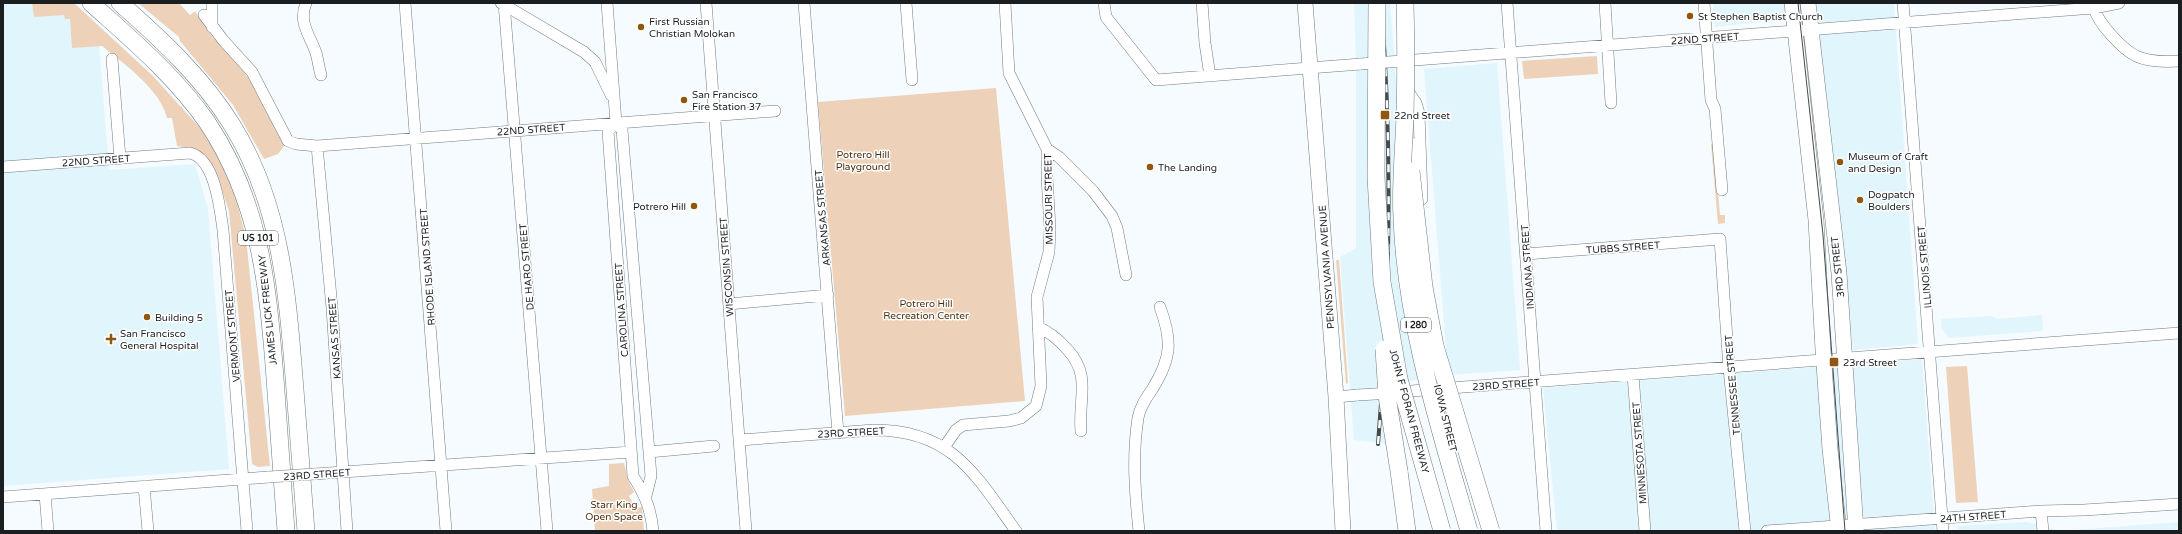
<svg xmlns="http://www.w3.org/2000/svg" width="2182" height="534" font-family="'Varela Round',sans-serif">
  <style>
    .built { fill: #e1f5fc }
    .green { fill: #edd2b9 }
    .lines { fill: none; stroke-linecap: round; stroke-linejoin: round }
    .minor-casing { stroke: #727c80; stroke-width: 12 }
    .major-casing { stroke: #727c80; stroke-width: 16 }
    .highway-casing { stroke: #727c80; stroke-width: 18 }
    .minor { stroke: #fff; stroke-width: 11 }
    .major { stroke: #fff; stroke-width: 15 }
    .highway { stroke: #fff; stroke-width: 17 }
    .tram { stroke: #454a4c; stroke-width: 1 }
    .rail-casing { stroke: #454a4c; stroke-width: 4 }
    .rail { stroke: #fff; stroke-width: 2.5; stroke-dasharray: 8; stroke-linecap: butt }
    .minor-bridge-casing { stroke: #727c80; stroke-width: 12; stroke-linecap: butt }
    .highway-bridge-casing { stroke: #727c80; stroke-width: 18; stroke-linecap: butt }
    .minor-bridge { stroke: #fff; stroke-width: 11 }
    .highway-bridge { stroke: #fff; stroke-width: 17 }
    .poi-dot { fill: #905710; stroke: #fff; stroke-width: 1.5 }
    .labels { text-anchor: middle; stroke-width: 3; stroke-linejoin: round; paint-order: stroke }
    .shield { fill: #fff; stroke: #5f6263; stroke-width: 1 }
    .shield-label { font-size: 9px; font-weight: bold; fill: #1a1e20 }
    .poi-label { font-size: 10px; fill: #1a1e20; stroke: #fff; text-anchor: start }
    .street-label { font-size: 10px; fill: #1a1e20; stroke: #fff }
    .park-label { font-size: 10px; fill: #4e300f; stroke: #fff }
  </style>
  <rect width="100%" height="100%" fill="#f5fbfe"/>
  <path class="built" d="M 3,3 L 60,3 L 99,43 L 109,170 L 195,164 L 208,209 L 229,469 L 3,486 Z
    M 1354,3 L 1390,3 L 1420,380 L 1396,382 L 1390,444 L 1354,440 L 1340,257 L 1356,248 L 1356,59 Z
    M 1713,3 L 1787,3 L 1788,19 L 1715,27 Z
    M 1813,3 L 1894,3 L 1918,344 L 1853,350 Z
    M 1497,63 L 1520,370 L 1448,375 L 1424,69 Z
    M 2042,315 L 2043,331 L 1949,338 L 1942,329 L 1941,319 L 1992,316 L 1997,319 Z
    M 1922,359 L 1935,531 L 1557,531 L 1543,388 Z
    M 2027,522 L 2060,531 L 2179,522 L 2179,531 L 1957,531 L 1957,526 Z"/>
  <path class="green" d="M 32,3 L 74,3 L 153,76 L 201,129 L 230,175 L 246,238 L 270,466 L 258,467 L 252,464 L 229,211 L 214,167 L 196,149 L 177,146 L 172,118 L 167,118 C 161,90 123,63 102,46 L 72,48 L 70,19 L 65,19 L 64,15 L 34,17 Z
    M 138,3 L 179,3 L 190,15 L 195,11 L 213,38 L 237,61 L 254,87 L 285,145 L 278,154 L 264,159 L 233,105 L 180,41 L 179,37 Z
    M 1597,56 L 1598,74 L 1524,79 L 1522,61 Z
    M 996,88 L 1025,401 L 845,416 L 818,102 Z
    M 1714,143 L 1720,215 L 1725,215 L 1725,223 L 1718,224 L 1711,144 Z
    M 1336,260 L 1339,260 L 1348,383 L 1346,384 Z
    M 1967,366 L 1978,502 L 1956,503 L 1946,367 Z
    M 624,463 L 628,480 L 634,492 L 629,496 L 636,508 L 642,507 L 644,531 L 595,531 L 592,489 L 609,486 L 609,464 Z"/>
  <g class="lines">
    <g class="minor-casing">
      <path id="minor" d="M 212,3 L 212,27
        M 306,3 C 298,23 310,35 316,53 C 318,60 319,68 321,75
        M 405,3 L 446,531
        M 501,3 L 584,52 L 595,62 L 611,95
        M 504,3 L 547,531
        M 607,3 L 616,123 L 622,130 L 649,452 L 651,476 L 646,496
        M 706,3 L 746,531
        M 804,3 L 838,433
        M 906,3 L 912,80
        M 1104,3 L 1106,17 L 1156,80 L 1361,64
        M 1202,3 L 1205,43 L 1210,76
        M 1507,3 L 1546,531
        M 1605,3 L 1611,103
        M 1704,3 L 1711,100 L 1715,109 L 1722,190
        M 1903,3 L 1943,531
        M 2094,8 C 2098,23 2122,49 2136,56 C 2149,62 2165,62 2179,61
        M 204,15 L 223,40 L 252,72 L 288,141 L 296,144 L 317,146 L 775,111
        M 112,59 L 120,158
        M 1402,61 L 2094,8 L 2119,3
        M 1410,94 L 1416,103 L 1419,113 L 1422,199
        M 616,123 L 608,131 L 633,476 C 645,495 651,509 653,531
        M 1411,143 L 1413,177
        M 317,146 L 332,308 L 347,531
        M 1047,149 L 1059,157 L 1093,191 L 1112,216 L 1117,228 L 1126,275
        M 3,167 L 190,153 C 215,159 220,208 223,230 L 247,531
        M 1526,254 L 1720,239 L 1729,368 L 1745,531
        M 729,304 L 828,295
        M 1038,327 C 1050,332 1058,339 1067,349 C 1092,376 1078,398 1081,431
        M 1633,375 L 1645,531
        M 1398,392 L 2179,333
        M 1336,397 L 1358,395
        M 740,440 L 874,430 C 952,430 975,474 1016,531
        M 945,446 L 956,430 L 963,425 L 1009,421 L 1021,418 L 1036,406 L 1041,386 L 1037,297 L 1049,252 L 1050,228 L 1047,177 L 1047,149 L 1009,73 L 1005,3
        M 649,452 L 714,446
        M 314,474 L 631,452
        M 144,486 L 148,531
        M 45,494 L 48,531
        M 3,497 L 269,477
        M 2041,511 L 2043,531
        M 1139,531 C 1135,493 1132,456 1138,418 C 1140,406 1147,397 1153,388 C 1172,357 1172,340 1160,307
        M 1767,531 L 2041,511 L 2084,510 L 2179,504"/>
    </g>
    <g class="major-casing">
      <path id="major" d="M 1305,3 L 1336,397 L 1343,531
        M 1792,3 L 1816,220 L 1823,350 L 1830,449 L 1839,531
        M 1808,3 L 1839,273 L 1856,531"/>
    </g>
    <g class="highway-casing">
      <path id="highway" d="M 91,3 C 132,40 175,76 207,122 C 260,201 268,285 275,378 C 279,429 282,480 286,531
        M 120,3 C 162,40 203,78 232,125 C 280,202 287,289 294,377 C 298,429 302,480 306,531
        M 1399,471 L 1407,531"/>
    </g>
    <use href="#minor" class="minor"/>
    <use href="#major" class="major"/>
    <use href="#highway" class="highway"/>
    <path class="tram" d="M 1798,3 L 1823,235 L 1845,531"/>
    <g class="rail-casing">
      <path id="rail" d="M 1378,444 C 1390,297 1393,150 1381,3"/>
    </g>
    <use href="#rail" class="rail"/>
    <g class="minor-bridge-casing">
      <path id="minor-bridge" d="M 1361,64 L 1402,61
        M 1358,395 L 1392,393
        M 269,477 L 314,474"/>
    </g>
    <g class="highway-bridge-casing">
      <path id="highway-bridge" d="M 1377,3 L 1376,177 L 1382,282 L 1399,379 L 1442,531
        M 1405,3 C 1406,40 1406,78 1405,115 C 1404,149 1400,184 1402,218 C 1406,325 1440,429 1469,531
        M 1411,171 L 1424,287 L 1435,346 L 1491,531
        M 1384,349 L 1387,396 L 1399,471"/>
    </g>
    <use href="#minor-bridge" class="minor-bridge"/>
    <use href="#highway-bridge" class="highway-bridge"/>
  </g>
  <g class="poi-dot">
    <circle cx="1690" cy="16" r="4"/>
    <circle cx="641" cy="27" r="4"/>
    <circle cx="684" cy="100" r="4"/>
    <rect x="1380" y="110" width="10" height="10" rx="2"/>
    <circle cx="1840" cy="162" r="4"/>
    <circle cx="1150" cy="167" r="4"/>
    <circle cx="1860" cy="200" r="4"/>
    <circle cx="694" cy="206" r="4"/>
    <circle cx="147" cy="317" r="4"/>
    <path d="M109 333h4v4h4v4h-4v4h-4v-4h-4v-4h4z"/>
    <rect x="1829" y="357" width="10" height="10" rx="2"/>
  </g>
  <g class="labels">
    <g class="shield">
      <rect x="238" y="231" width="40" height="14" rx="3"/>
      <rect x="1401" y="318" width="30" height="14" rx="3"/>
    </g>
    <g class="shield-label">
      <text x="258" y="241">US 101</text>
      <text x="1416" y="328">I 280</text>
    </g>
    <g class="poi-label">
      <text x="1698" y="20">St Stephen Baptist Church</text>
      <text x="649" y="25">First Russian<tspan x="649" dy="12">Christian Molokan</tspan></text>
      <text x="692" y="98">San Francisco<tspan x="692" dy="12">Fire Station 37</tspan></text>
      <text x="1394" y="119">22nd Street</text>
      <text x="1848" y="160">Museum of Craft<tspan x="1848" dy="12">and Design</tspan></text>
      <text x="1158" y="171">The Landing</text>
      <text x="1868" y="198">Dogpatch<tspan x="1868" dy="12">Boulders</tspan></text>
      <text x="686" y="210" text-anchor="end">Potrero Hill</text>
      <text x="155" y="321">Building 5</text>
      <text x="120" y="337">San Francisco<tspan x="120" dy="12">General Hospital</tspan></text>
      <text x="1843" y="366">23rd Street</text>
    </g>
    <g class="street-label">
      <text transform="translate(1705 38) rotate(-4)" y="4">22ND STREET</text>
      <text transform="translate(531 129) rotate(-4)" y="4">22ND STREET</text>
      <text transform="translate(96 160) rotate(-4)" y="4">22ND STREET</text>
      <text transform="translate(1048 199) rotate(-91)" y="4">MISSOURI STREET</text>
      <text transform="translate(822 218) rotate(-95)" y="4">ARKANSAS STREET</text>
      <text transform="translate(1623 247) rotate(-4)" y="4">TUBBS STREET</text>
      <text transform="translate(427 267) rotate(-94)" y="4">RHODE ISLAND STREET</text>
      <text transform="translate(526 267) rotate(-95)" y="4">DE HARO STREET</text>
      <text transform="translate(726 267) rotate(-94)" y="4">WISCONSIN STREET</text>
      <text transform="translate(1326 267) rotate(-94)" y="4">PENNSYLVANIA AVENUE</text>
      <text transform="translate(1527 267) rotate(-94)" y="4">INDIANA STREET</text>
      <text transform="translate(1837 267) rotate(-96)" y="4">3RD STREET</text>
      <text transform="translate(1924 267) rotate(-95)" y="4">ILLINOIS STREET</text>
      <text transform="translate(267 310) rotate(-96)" y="4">JAMES LICK FREEWAY</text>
      <text transform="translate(621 310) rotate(-94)" y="4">CAROLINA STREET</text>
      <text transform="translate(232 336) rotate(-95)" y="4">VERMONT STREET</text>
      <text transform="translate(334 338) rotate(-94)" y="4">KANSAS STREET</text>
      <text transform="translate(1506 384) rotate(-4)" y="4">23RD STREET</text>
      <text transform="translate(1732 385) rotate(-95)" y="4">TENNESSEE STREET</text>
      <text transform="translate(1410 411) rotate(75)" y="4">JOHN F FORAN FREEWAY</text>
      <text transform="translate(1446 418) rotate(76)" y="4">IOWA STREET</text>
      <text transform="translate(851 432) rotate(-3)" y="4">23RD STREET</text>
      <text transform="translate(1639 453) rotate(-94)" y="4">MINNESOTA STREET</text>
      <text transform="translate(317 474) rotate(-4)" y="4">23RD STREET</text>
      <text transform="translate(1973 516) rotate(-4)" y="4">24TH STREET</text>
    </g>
    <g class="park-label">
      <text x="863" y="158">Potrero Hill<tspan x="863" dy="12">Playground</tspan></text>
      <text x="926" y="307">Potrero Hill<tspan x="926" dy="12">Recreation Center</tspan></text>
      <text x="614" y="508">Starr King<tspan x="614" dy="12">Open Space</tspan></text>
    </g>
  </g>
  <rect width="2182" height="534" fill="none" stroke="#1a1e20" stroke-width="8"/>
</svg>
